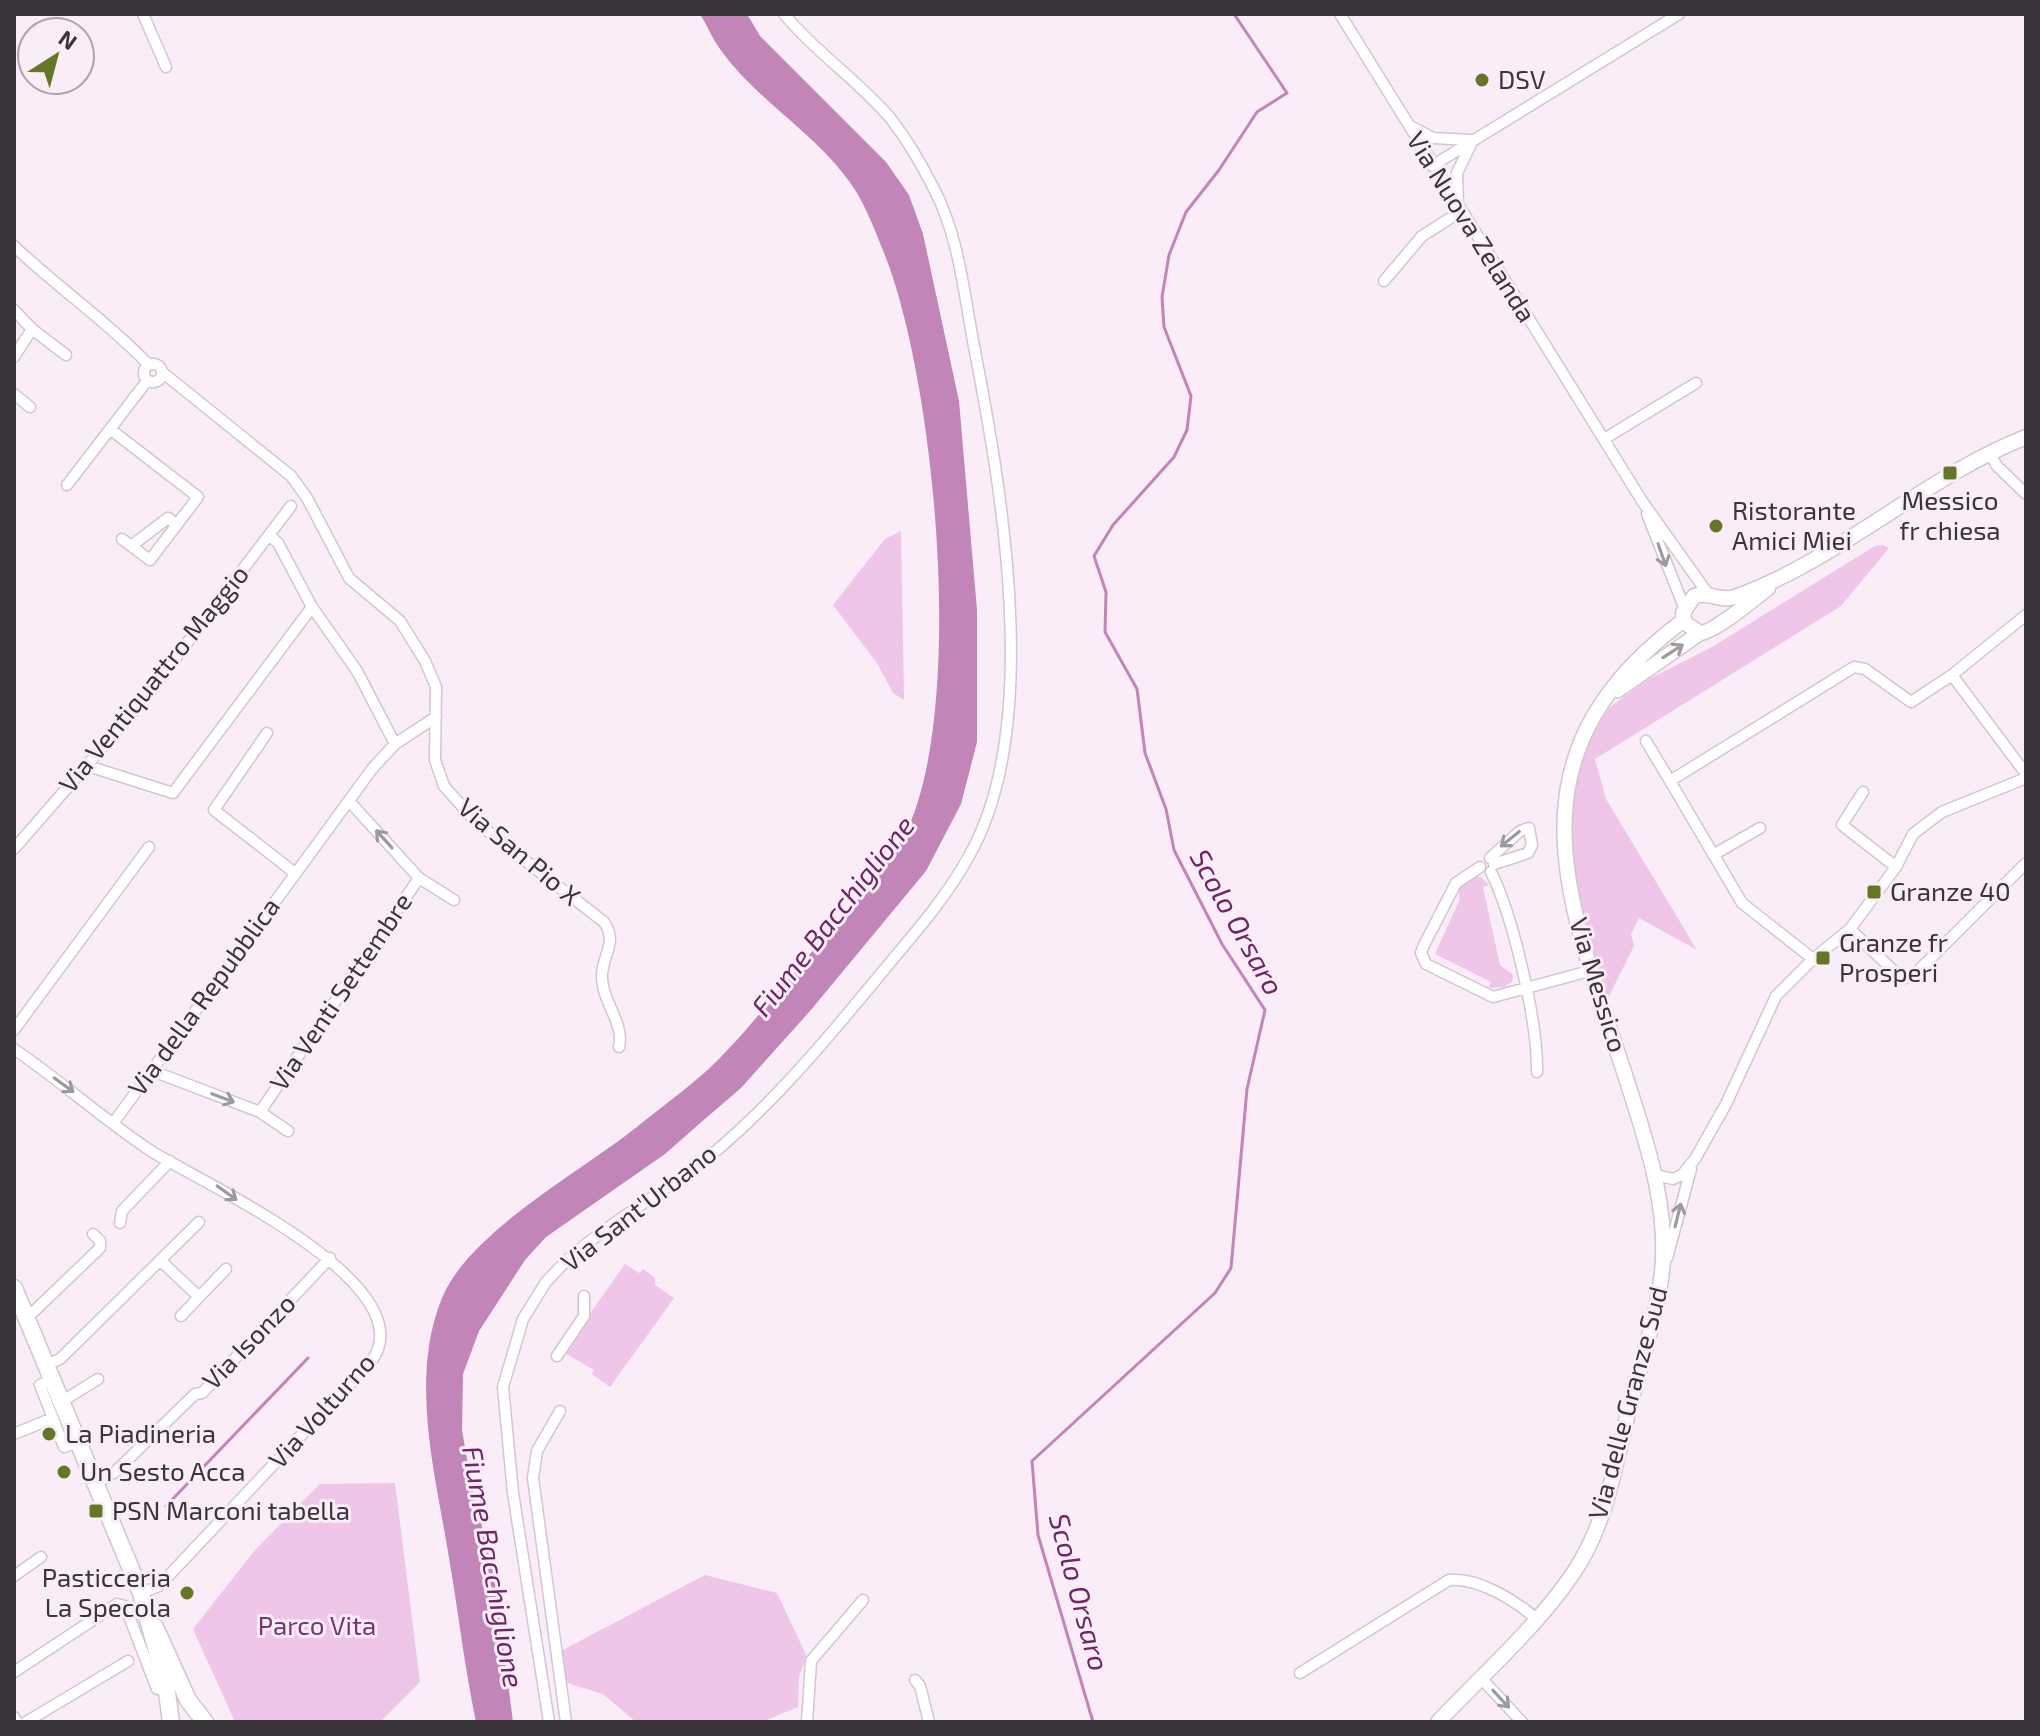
<svg xmlns="http://www.w3.org/2000/svg" width="2040" height="1736" font-family="'Exo 2',sans-serif">
  <style>
    .green { fill: #efc5e8 }
    .water { fill: #c185b8 }
    .lines { fill: none; stroke-linecap: round; stroke-linejoin: round }
    .stream { stroke: #c185b8; stroke-width: 3 }
    .street-casing { stroke: #d3c6d0; stroke-width: 13 }
    .secondary-casing { stroke: #d3c6d0; stroke-width: 17 }
    .primary-casing { stroke: #d3c6d0; stroke-width: 19 }
    .street { stroke: #fff; stroke-width: 10 }
    .secondary { stroke: #fff; stroke-width: 14 }
    .primary { stroke: #fff; stroke-width: 16 }
    .oneway { stroke: #9c9a9c }
    .poi-dot { fill: #637726; stroke: #faedf8; stroke-width: 3 }
    .labels { text-anchor: middle; stroke-width: 6; stroke-linejoin: round; paint-order: stroke }
    .poi-label { font-size: 26px; fill: #3a353a; stroke: #faedf8; text-anchor: start }
    .street-label { font-size: 26px; fill: #3a353a; stroke: #faedf8 }
    .park-label { font-size: 26px; fill: #7b3373; stroke: #faedf8 }
    .water-label { font-size: 28px; font-style: italic; fill: #6d2666; stroke: #faedf8 }
  </style>
  <rect width="100%" height="100%" fill="#faedf8"/>
  <path class="green" d="M 901,531 L 904,700 L 893,693 L 877,663 L 833,605 L 885,539 Z
    M 1882,545 L 1889,548 L 1841,606 L 1595,759 L 1606,799 L 1697,950 L 1639,918 L 1631,934 L 1634,946 L 1602,1010 L 1565,882 L 1574,757 L 1610,707 L 1647,680 L 1712,647 L 1875,546 Z
    M 1472,877 L 1481,877 L 1489,885 L 1483,887 L 1500,965 L 1513,975 L 1512,982 L 1504,987 L 1489,988 L 1491,982 L 1435,954 L 1460,899 L 1458,890 Z
    M 625,1264 L 639,1273 L 643,1269 L 655,1278 L 655,1285 L 674,1298 L 610,1387 L 592,1374 L 594,1370 L 563,1352 Z
    M 395,1483 L 420,1682 L 380,1722 L 235,1722 L 193,1629 L 255,1550 L 320,1484 Z
    M 705,1575 L 777,1593 L 807,1657 L 799,1676 L 798,1707 L 762,1722 L 636,1722 L 603,1694 L 564,1682 L 561,1651 Z"/>
  <path class="water" d="M 700,14 L 747,14 L 760,36 L 886,162 L 909,195 L 923,234 L 959,401 L 977,610 L 977,742 L 961,804 L 926,871 L 810,1011 L 741,1088 L 699,1124 L 665,1154 L 546,1237 L 525,1260 L 479,1331 L 463,1374 L 462,1430 L 470,1477 L 495,1581 L 513,1722 L 476,1722 C 465,1670 459,1617 450,1564 C 437,1480 408,1381 442,1298 C 470,1230 585,1170 643,1122 C 668,1102 696,1082 719,1059 C 756,1021 789,977 824,938 C 851,906 884,874 904,836 C 968,714 935,373 882,248 C 875,230 867,210 857,193 C 822,136 758,103 720,49 C 712,38 707,25 700,14 Z"/>
  <g class="lines">
    <path class="stream" d="M 166,1506 L 308,1358
      M 1093,1722 L 1038,1535 L 1032,1461 L 1215,1293 L 1231,1268 L 1247,1089 L 1265,1010 L 1222,944 L 1174,850 L 1166,809 L 1145,753 L 1137,689 L 1105,632 L 1106,592 L 1094,556 L 1113,525 L 1174,457 L 1187,430 L 1191,396 L 1164,327 L 1162,297 L 1169,255 L 1186,212 L 1219,170 L 1257,112 L 1287,93 L 1234,14"/>
    <g class="street-casing">
      <path id="street" d="M 143,14 L 166,67
        M 1340,14 L 1642,501 L 1708,594
        M 1410,126 L 1433,138 L 1471,140
        M 1432,166 L 1679,14
        M 1458,207 L 1457,173 L 1472,142
        M 14,246 C 58,288 107,321 149,365
        M 1384,281 L 1422,236 L 1460,212
        M 14,310 L 32,329 L 14,357
        M 32,329 L 66,355
        M144 373a9 9 0 1 1 18 0a9 9 0 1 1-18 0Z
        M 162,372 L 291,476 L 307,498 L 349,578 L 400,621 L 425,661 L 436,687 L 435,760 L 444,786 L 477,823 L 604,922 C 618,943 603,953 602,975 C 601,1001 625,1023 619,1047
        M 14,394 L 30,407
        M 110,429 L 198,497 L 150,560 L 122,539
        M 1604,439 L 1696,383
        M 1990,454 L 1997,466 L 2026,494
        M 67,485 L 147,381
        M 1647,514 L 1684,607
        M 269,535 L 278,543 L 312,607 L 357,671 L 395,744
        M 131,546 L 168,518 L 177,525
        M 2026,615 L 1952,675 L 2026,774
        M 267,733 L 214,810 L 295,873
        M 1646,741 L 1670,781
        M 88,766 L 173,793 L 312,607
        M 1863,792 L 1842,825 L 1896,867
        M 349,801 L 419,878 L 454,900
        M 14,849 L 146,697 L 291,506
        M 1713,855 L 1760,828
        M 1490,858 L 1520,831 L 1529,828 L 1532,845 L 1528,853 L 1494,864
        M 1480,867 L 1456,883 L 1424,945 L 1421,953 L 1426,964 L 1493,997 L 1593,970
        M 1491,872 C 1513,916 1538,1023 1537,1072
        M 1850,929 L 1898,975 L 1906,978 L 1918,971 L 2026,863
        M 1813,959 L 1742,903 L 1670,781 L 1854,667 L 1865,669 L 1911,702 L 1952,675
        M 14,1030 L 149,847
        M 14,1049 C 61,1081 104,1120 151,1151 C 200,1182 423,1282 373,1359 L 159,1586 L 141,1593
        M 150,1070 L 260,1112 L 419,878
        M 260,1112 L 288,1131
        M 114,1122 L 372,769 L 395,744 L 436,717
        M 1655,1175 L 1673,1179 L 1682,1175 L 1695,1159 L 1726,1104 L 1776,996 L 1813,959 L 1850,929 L 1896,867 L 1913,834 L 1942,812 L 2026,778
        M 120,1223 L 122,1211 L 170,1161
        M 1667,1258 L 1691,1169
        M 160,1260 L 199,1297 L 226,1269
        M 181,1316 L 199,1297
        M 27,1318 L 100,1248 L 100,1241 L 93,1234
        M 557,1356 L 584,1316 L 584,1296
        M 46,1365 L 60,1359 L 199,1222
        M 52,1379 L 40,1385 L 64,1447 L 78,1442
        M 61,1402 L 98,1379
        M 560,1411 L 537,1451 L 533,1478 L 566,1722
        M 14,1434 L 53,1418
        M 95,1484 L 115,1472 L 195,1394 L 202,1393 L 330,1258
        M 14,1576 L 41,1557
        M 14,1672 L 117,1604 L 125,1606 L 157,1689
        M 1300,1673 L 1449,1580 C 1477,1577 1515,1600 1535,1618
        M 1480,1677 L 1522,1722
        M 915,1680 L 920,1686 L 929,1722
        M 14,1717 L 17,1722
        M 26,1722 L 128,1661
        M 549,1722 L 513,1493 L 503,1387 L 523,1319 L 546,1282 L 565,1262 C 609,1222 663,1193 710,1156 C 773,1104 827,1039 879,976 C 911,937 945,900 969,856 C 1044,725 1001,485 973,341 C 964,292 958,234 934,189 C 922,165 908,141 891,119 C 859,81 816,53 784,14
        M 807,1722 L 811,1661 L 863,1600"/>
    </g>
    <g class="secondary-casing">
      <path id="secondary" d="M 1700,633 L 1685,623 L 1683,613 L 1694,596 C 1708,591 1721,602 1735,597 C 1840,559 1923,478 2026,437
        M 1618,690 L 1700,633 C 1713,633 1754,599 1768,588
        M 1438,1722 C 1482,1675 1539,1625 1574,1572 C 1608,1522 1617,1455 1632,1397 C 1643,1356 1657,1314 1662,1272 C 1668,1215 1651,1156 1634,1103 C 1576,916 1491,763 1684,620"/>
    </g>
    <g class="primary-casing">
      <path id="primary" d="M 14,1288 L 141,1593 L 166,1685 L 171,1722
        M 155,1627 L 188,1700 L 205,1722"/>
    </g>
    <use href="#street" class="street"/>
    <use href="#secondary" class="secondary"/>
    <use href="#primary" class="primary"/>
  </g>
  <defs><path id="oneway-shaft" d="M-6 0H5M1.5-3L5.5 0L1.5 3" fill="none" stroke-width="1.6" stroke-linecap="round" stroke-linejoin="round" transform="scale(2)"/></defs>
  <g class="oneway">
    <use href="#oneway-shaft" transform="translate(1662 555) rotate(71)"/>
    <use href="#oneway-shaft" transform="translate(1673 651) rotate(-33)"/>
    <use href="#oneway-shaft" transform="translate(384 839) rotate(-132)"/>
    <use href="#oneway-shaft" transform="translate(1510 839) rotate(141)"/>
    <use href="#oneway-shaft" transform="translate(64 1085) rotate(36)"/>
    <use href="#oneway-shaft" transform="translate(223 1098) rotate(21)"/>
    <use href="#oneway-shaft" transform="translate(227 1193) rotate(36)"/>
    <use href="#oneway-shaft" transform="translate(1678 1215) rotate(-76)"/>
    <use href="#oneway-shaft" transform="translate(1501 1699) rotate(47)"/>
  </g>
  <g class="poi-dot">
    <circle cx="1482" cy="80" r="8"/>
    <rect x="1942" y="465" width="16" height="16" rx="4"/>
    <circle cx="1716" cy="526" r="8"/>
    <rect x="1866" y="884" width="16" height="16" rx="4"/>
    <rect x="1815" y="950" width="16" height="16" rx="4"/>
    <circle cx="49" cy="1434" r="8"/>
    <circle cx="64" cy="1472" r="8"/>
    <rect x="88" y="1503" width="16" height="16" rx="4"/>
    <circle cx="187" cy="1593" r="8"/>
  </g>
  <g class="labels">
    <g class="poi-label">
      <text x="1498" y="89">DSV</text>
      <text x="1950" y="510" text-anchor="middle">Messico<tspan x="1950" dy="30">fr chiesa</tspan></text>
      <text x="1732" y="520">Ristorante<tspan x="1732" dy="30">Amici Miei</tspan></text>
      <text x="1890" y="901">Granze 40</text>
      <text x="1839" y="952">Granze fr<tspan x="1839" dy="30">Prosperi</tspan></text>
      <text x="65" y="1443">La Piadineria</text>
      <text x="80" y="1481">Un Sesto Acca</text>
      <text x="112" y="1520">PSN Marconi tabella</text>
      <text x="171" y="1587" text-anchor="end">Pasticceria<tspan x="171" dy="30">La Specola</tspan></text>
    </g>
    <g class="street-label">
      <text transform="translate(1471 227) rotate(58)" y="9">Via Nuova Zelanda</text>
      <text transform="translate(154 679) rotate(-51)" y="9">Via Ventiquattro Maggio</text>
      <text transform="translate(519 852) rotate(40)" y="9">Via San Pio X</text>
      <text transform="translate(1598 985) rotate(73)" y="9">Via Messico</text>
      <text transform="translate(341 992) rotate(-56)" y="9">Via Venti Settembre</text>
      <text transform="translate(204 997) rotate(-54)" y="9">Via della Repubblica</text>
      <text transform="translate(639 1208) rotate(-38)" y="9">Via Sant'Urbano</text>
      <text transform="translate(249 1342) rotate(-46)" y="9">Via Isonzo</text>
      <text transform="translate(1628 1403) rotate(-75)" y="9">Via delle Granze Sud</text>
      <text transform="translate(322 1411) rotate(-48)" y="9">Via Volturno</text>
    </g>
    <g class="park-label">
      <text x="317" y="1635">Parco Vita</text>
    </g>
    <g class="water-label">
      <text transform="translate(833 916) rotate(-52)" y="10">Fiume Bacchiglione</text>
      <text transform="translate(1237 922) rotate(61)" y="10">Scolo Orsaro</text>
      <text transform="translate(493 1567) rotate(80)" y="10">Fiume Bacchiglione</text>
      <text transform="translate(1079 1592) rotate(75)" y="10">Scolo Orsaro</text>
    </g>
  </g>
  <rect width="2040" height="1736" fill="none" stroke="#3a353a" stroke-width="32"/>
  <g transform="translate(56 56) rotate(36)"><circle r="38" fill="#faedf8" stroke="#ada3ac" stroke-width="2"/>
  <path d="M0-6L14 30L0 20L-14 30Z" fill="#637726"/>
  <text y="-12" font-size="22" font-weight="bold" text-anchor="middle" fill="#3a353a">N</text>
  </g>
</svg>
